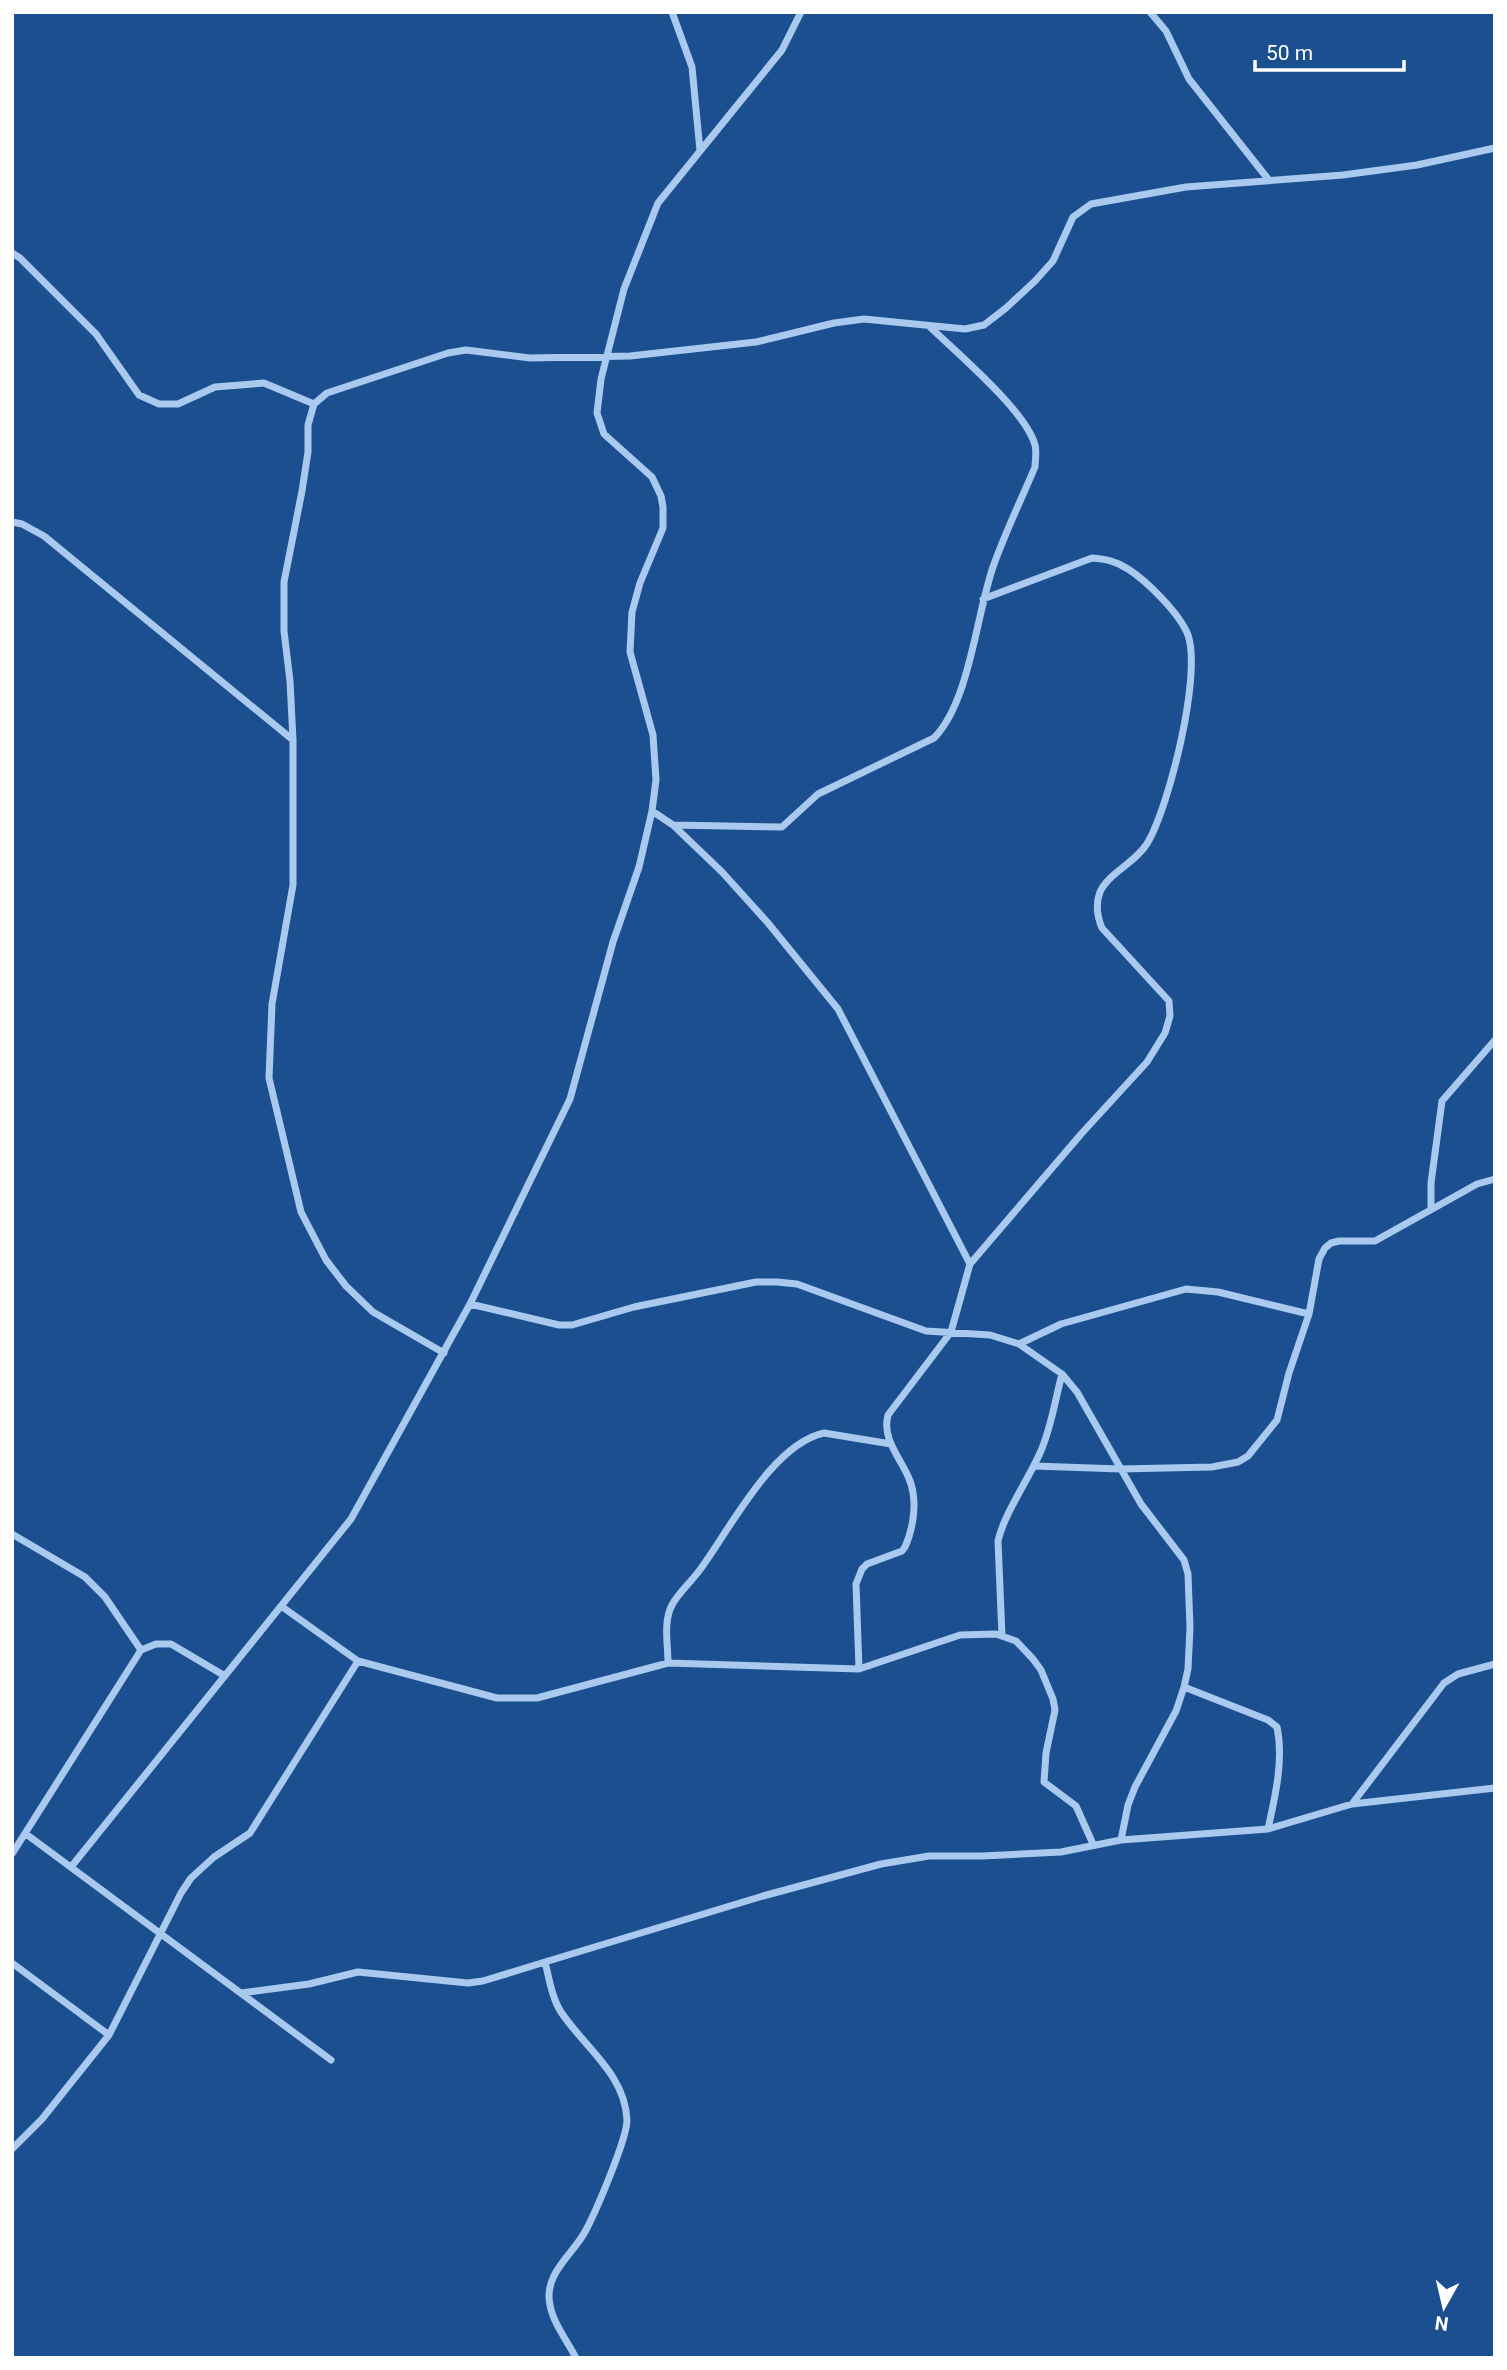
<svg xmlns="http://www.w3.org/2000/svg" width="1507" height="2370" font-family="Roboto,sans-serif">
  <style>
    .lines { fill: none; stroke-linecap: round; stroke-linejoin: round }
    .minor { stroke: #a9c9ee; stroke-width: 7 }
  </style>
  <rect width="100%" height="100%" fill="#1b4f8f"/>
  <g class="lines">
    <path class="minor" d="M 672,12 L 692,67 L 700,151
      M 1150,12 L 1166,31 L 1189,79 L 1268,179
      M 12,253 L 20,258 L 96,334 L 139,395 L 159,404 L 178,404 L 215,387 L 264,383 L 314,404
      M 12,522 L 22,524 L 44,536 L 293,740
      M 652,811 L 673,825 L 722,872 L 768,923 L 838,1009 L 970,1264
      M 673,825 L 782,827 L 818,794 L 934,738 C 970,701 976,616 993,567 C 1005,533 1021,500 1035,467 C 1035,460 1037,453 1035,445 C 1026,411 956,352 929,326
      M 1431,1209 L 1431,1183 L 1442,1101 L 1495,1040
      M 470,1304 L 559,1325 L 572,1325 L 634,1307 L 756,1282 L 777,1282 L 797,1284 L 926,1331 L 990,1335 L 1019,1344 L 1062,1374 L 1077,1392 L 1141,1504 L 1184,1560 L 1188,1574 L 1190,1628 L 1188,1669 L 1184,1687 L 1176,1711 L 1135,1787 L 1128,1805 L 1121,1840
      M 1019,1344 L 1061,1324 L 1186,1289 L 1218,1292 L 1309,1314
      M 444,1353 L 373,1312 L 346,1286 L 326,1260 L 301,1212 L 269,1078 L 272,1004 L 293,885 L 293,740 L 290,681 L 284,631 L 284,582 L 302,491 L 308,452 L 308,425 L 314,404 L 327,393 L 448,353 L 466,350 L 530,358 L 630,356 L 756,342 L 834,323 L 864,319 L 965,329 L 984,325 L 1006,308 L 1035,281 L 1053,261 L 1073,217 L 1091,204 L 1186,187 L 1343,175 L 1417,165 L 1495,148
      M 1034,1466 L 1120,1469 L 1212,1467 L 1238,1462 L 1248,1456 L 1277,1420 L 1289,1373 L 1309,1314 L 1319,1259 L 1325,1248 L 1331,1243 L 1339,1241 L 1375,1241 L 1477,1184 L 1495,1179
      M 12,1534 L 85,1577 L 105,1597 L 141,1650
      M 281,1606 L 358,1661 L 497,1698 L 537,1698 L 668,1663 L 859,1669 L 960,1635 L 996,1634 L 1016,1641 L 1033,1659 L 1041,1670 L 1053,1699 L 1055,1710 L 1046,1753 L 1044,1782 L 1076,1806 L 1093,1844
      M 1002,1636 L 998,1541 C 1004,1514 1028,1480 1040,1453 C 1051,1429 1055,1400 1062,1374
      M 668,1663 C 668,1644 663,1622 672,1605 C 679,1592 691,1582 699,1571 C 729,1531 772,1444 824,1433 L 891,1444
      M 859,1669 L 856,1584 L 862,1569 L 867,1564 L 902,1551 L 905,1547 C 912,1532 916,1509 913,1493 C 910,1466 880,1444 888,1415 L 951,1332 L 970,1264 L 1082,1133 L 1147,1062 L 1165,1033 L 1170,1016 L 1169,1001 L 1102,928 C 1097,916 1095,905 1100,892 C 1108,873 1137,862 1148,842 C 1169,806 1202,675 1188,635 C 1180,614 1147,581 1128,569 C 1116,561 1105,559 1092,558 L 983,599
      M 1184,1687 L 1268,1720 L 1277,1727 C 1284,1760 1275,1797 1268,1829
      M 1352,1804 L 1444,1683 L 1458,1674 L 1495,1664
      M 26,1834 L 331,2060
      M 12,1854 L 141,1650 L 156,1644 L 171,1644 L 225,1676
      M 71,1867 L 351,1519 L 470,1304 L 570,1099 L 613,942 L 639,867 L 652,811 L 656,780 L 653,735 L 630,652 L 632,612 L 640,583 L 663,528 L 663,507 L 661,496 L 652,477 L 604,434 L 597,413 L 601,379 L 624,289 L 658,203 L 782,50 L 801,12
      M 545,1962 L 763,1896 L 881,1864 L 929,1856 L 982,1856 L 1061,1852 L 1121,1840 L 1268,1829 L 1352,1804 L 1495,1788
      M 12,1963 L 109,2035
      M 241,1993 L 309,1984 L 358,1972 L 468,1983 L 483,1981 L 545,1962 C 549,1978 552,1998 561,2012 C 585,2048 625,2074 627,2120 C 627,2139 596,2211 586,2230 C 574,2254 543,2273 550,2305 C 553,2323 568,2342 576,2358
      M 12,2149 L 42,2119 L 109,2035 L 181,1893 L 191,1878 L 214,1857 L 250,1833 L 358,1661"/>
  </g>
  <rect width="1507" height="2370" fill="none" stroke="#ffffff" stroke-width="28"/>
  <g transform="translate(1444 2307) rotate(188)" stroke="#1b4f8f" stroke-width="5" paint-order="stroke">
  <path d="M0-5L12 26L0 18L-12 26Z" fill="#ffffff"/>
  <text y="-10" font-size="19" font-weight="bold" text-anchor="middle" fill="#ffffff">N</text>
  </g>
  <path d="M1255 60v10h149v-10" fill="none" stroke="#ffffff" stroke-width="3.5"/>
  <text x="1266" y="60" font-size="21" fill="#ffffff" stroke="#1b4f8f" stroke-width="5" paint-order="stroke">50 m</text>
</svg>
